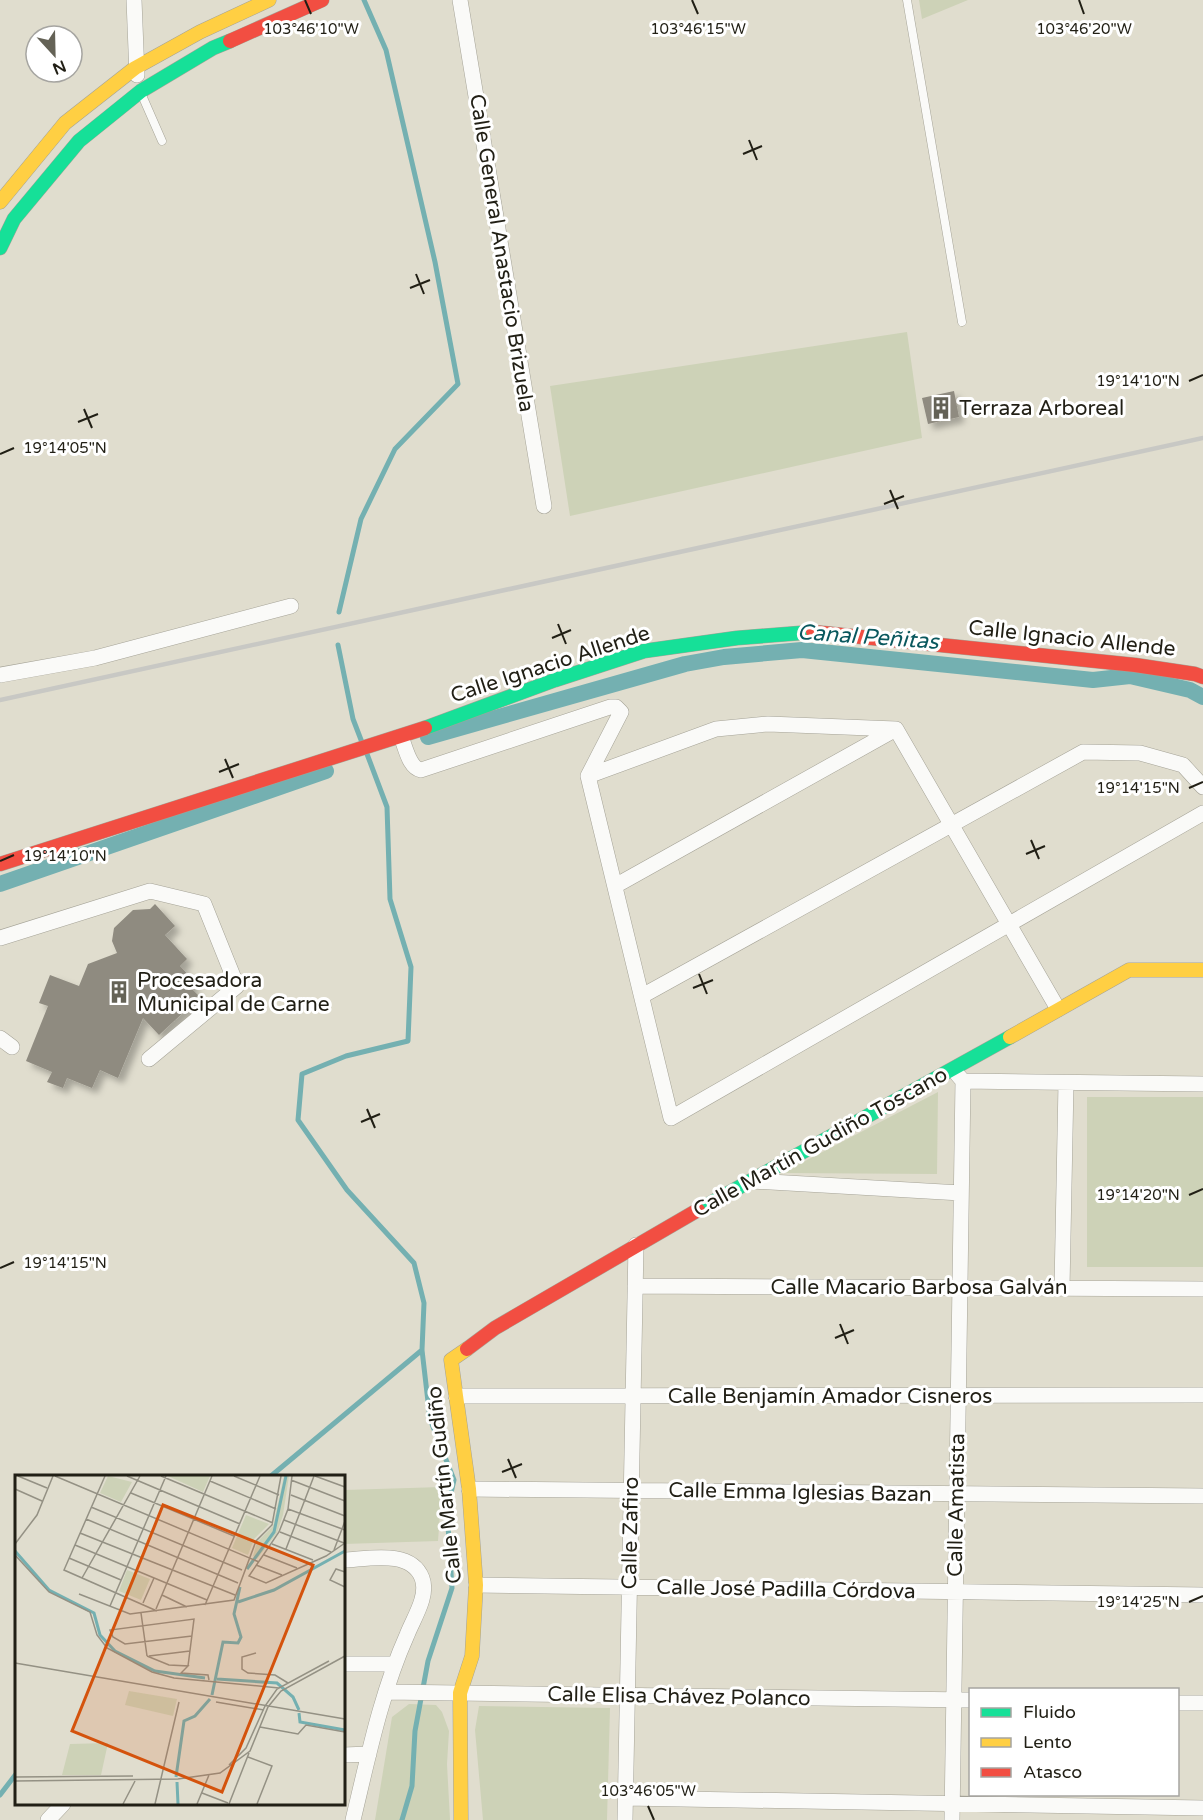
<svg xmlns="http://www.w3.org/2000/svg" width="1203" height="1820" font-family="'Varela Round',sans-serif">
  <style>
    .green { fill: #cdd2b7 }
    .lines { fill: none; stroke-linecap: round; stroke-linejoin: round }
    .stream { stroke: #74b0b1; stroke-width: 5 }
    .canal { stroke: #74b0b1; stroke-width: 16 }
    .building { fill: #8f8b80; filter: url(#shadow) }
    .lane-casing { stroke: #a5a397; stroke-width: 9 }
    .street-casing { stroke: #a5a397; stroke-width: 16 }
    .fast-casing { stroke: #a5a397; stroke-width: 15 }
    .slow-casing { stroke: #a5a397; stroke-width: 15 }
    .jam-casing { stroke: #a5a397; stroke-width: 15 }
    .lane { stroke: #fafaf8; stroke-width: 8 }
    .street { stroke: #fafaf8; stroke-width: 15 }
    .fast { stroke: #16e098; stroke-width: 14 }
    .slow { stroke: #ffcf43; stroke-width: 14 }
    .jam { stroke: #f24e42; stroke-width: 14 }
    .rail { stroke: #c8c8c4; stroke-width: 4.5 }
    .ticks { fill: none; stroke: #211f15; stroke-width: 2 }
    .labels { text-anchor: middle; stroke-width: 6; stroke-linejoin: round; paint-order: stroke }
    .street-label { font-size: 21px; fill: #211f15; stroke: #fff }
    .poi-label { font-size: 21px; fill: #211f15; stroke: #fff; text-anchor: start }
    .water-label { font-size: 22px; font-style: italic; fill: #0a585e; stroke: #fff }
    .inset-river { fill: none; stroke: #74b0b1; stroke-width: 3 }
    .inset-road { fill: none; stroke: #949184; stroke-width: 1.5 }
    .view { fill: #d4530d; fill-opacity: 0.15; stroke: #d4530d; stroke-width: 3 }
    .inset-edge { fill: none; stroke: #211f15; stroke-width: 3 }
    .ticks-label { font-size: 15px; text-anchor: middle; fill: #211f15; stroke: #fff; stroke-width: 6; stroke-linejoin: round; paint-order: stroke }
  </style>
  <defs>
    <filter id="shadow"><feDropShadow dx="5.5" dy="5.5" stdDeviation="3" flood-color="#0004"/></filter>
  </defs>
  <rect width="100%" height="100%" fill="#e0ddce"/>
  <path class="green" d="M 919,0 L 968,0 L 922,19 Z
    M 907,332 L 922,438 L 570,516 L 550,386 Z
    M 938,1092 L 937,1174 L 782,1173 Z
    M 1087,1097 L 1203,1097 L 1203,1267 L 1087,1267 Z
    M 442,1487 L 438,1541 L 344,1544 L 344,1490 Z
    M 409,1704 L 436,1705 L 442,1712 L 449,1731 L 447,1764 L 450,1820 L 375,1820 L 392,1717 Z
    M 479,1706 L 610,1708 L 607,1820 L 483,1820 L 475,1730 Z"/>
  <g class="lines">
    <path class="stream" d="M 339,612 L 361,519 L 395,449 L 458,384 L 435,262 L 386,50 L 364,0
      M 338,645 L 353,719 L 363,745
      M 367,754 L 387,807 L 390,899 L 411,967 L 408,1041 L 346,1056 L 302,1074 L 298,1120 L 347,1190 L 414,1263 L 424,1303 L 422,1350 L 430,1419 L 454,1480 L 447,1510 L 452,1588 L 428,1661 L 415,1731 L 412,1786 L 402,1820
      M 271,1476 L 422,1350
      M 0,1795 L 16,1774"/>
    <path class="canal" d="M 428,737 L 685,664 L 724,657 L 802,650 L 1093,680 L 1130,676 L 1190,690 L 1203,697
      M 0,884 L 326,771"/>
  </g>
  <path class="building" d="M 954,391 L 959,417 L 928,424 L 922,398 Z
    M 155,904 L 175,926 L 165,935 L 187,959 L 180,966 L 195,982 L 190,987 L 200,997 L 159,1035 L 143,1018 L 118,1078 L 100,1070 L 92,1088 L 67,1078 L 63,1088 L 47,1082 L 52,1072 L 26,1061 L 48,1006 L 39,1003 L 50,975 L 79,986 L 88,964 L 117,953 L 112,941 L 114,928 L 133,910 L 150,909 Z"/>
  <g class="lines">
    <g class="lane-casing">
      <path id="lane" d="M 907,0 L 962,322
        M 141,93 L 162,141"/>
    </g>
    <g class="street-casing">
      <path id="street" d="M 134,0 L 137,75
        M 460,0 L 544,506
        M 0,675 L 95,658 L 291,606
        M 896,729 L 1058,1009
        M 401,737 C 406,748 409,768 421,770 L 610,707 L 616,707 L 621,712 L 588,776 L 716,729 L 768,724 L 896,729
        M 588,776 L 671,1118 L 1203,813
        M 615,886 L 896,729
        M 0,938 L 150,891 L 204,904 L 237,986 L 149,1059
        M 642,996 L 1083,752 L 1140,753 L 1183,765 L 1203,787
        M 0,1038 L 12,1047
        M 957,1074 L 963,1081 L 1203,1084
        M 752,1181 L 961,1193
        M 635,1286 L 1203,1289
        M 1062,1288 L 1066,1083
        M 456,1396 L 1203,1395
        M 469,1489 L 1203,1496
        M 344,1560 C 368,1559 411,1549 422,1578 C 429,1596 413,1619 407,1635 C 381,1693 368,1758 353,1820
        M 476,1585 L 1203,1595
        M 344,1664 L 394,1664
        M 387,1692 L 970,1700
        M 1178,1703 L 1203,1703
        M 344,1755 L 369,1754
        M 626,1798 L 1203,1808
        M 48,1820 L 63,1804
        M 625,1820 L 636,1245
        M 952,1820 L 963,1081"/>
    </g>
    <g class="fast-casing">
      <path id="fast" d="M 0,248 L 14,219 L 79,141 L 141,91 L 213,48 L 230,41
        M 425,728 L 555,680 L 644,651 L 737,638 L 813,632
        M 698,1210 L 1010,1037"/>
    </g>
    <g class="slow-casing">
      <path id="slow" d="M 0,202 L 65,123 L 135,68 L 200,32 L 269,0
        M 1010,1037 L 1129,970 L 1203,970
        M 461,1820 L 460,1693 L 472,1656 L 476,1585 L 469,1489 L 451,1360 L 467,1349"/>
    </g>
    <g class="jam-casing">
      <path id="jam" d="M 230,41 L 322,0
        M 813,632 L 1135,665 L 1195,674 L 1203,677
        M 0,864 L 425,728
        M 467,1349 L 495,1328 L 698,1210"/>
    </g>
    <use href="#lane" class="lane"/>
    <use href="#street" class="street"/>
    <use href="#fast" class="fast"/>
    <use href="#slow" class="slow"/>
    <use href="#jam" class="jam"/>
    <path class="rail" d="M 0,700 L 1203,438"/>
  </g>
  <path class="ticks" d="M 305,0 L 311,14M 692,0 L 698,14M 1079,0 L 1084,14M 749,140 L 757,160M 743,154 L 762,146M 416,274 L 424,294M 410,288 L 430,280M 1189,381 L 1203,375M 84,409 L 92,428M 78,422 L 98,414M 0,454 L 14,448M 890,490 L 898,509M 884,504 L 904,496M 558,624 L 566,644M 552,638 L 571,630M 225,759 L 233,778M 219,772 L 239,764M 1189,788 L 1203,782M 1031,840 L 1039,859M 1026,854 L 1045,846M 0,861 L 14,855M 699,974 L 707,994M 693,988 L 713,980M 367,1109 L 375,1128M 361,1122 L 380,1114M 1189,1195 L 1203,1189M 0,1268 L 14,1262M 840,1324 L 848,1344M 835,1338 L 854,1330M 508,1459 L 516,1478M 502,1472 L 522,1464M 1189,1602 L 1203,1596M 648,1806 L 654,1820"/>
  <defs>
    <g id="building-bare" transform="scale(1.8)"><path d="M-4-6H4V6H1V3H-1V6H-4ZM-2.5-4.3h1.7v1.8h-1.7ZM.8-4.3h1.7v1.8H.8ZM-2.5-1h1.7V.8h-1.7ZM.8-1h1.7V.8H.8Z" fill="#646256" stroke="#fff" stroke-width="2.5" paint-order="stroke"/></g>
  </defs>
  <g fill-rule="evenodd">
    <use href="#building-bare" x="941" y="408"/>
    <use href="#building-bare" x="119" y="992"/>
  </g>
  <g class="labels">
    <g class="street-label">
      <text transform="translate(502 253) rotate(81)" y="7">Calle General Anastacio Brizuela</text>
      <text transform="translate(1072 638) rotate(6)" y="7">Calle Ignacio Allende</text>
      <text transform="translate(550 664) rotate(-18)" y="7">Calle Ignacio Allende</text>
      <text transform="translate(820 1142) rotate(-29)" y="7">Calle Martín Gudiño Toscano</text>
      <text x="919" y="1294">Calle Macario Barbosa Galván</text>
      <text x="830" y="1403">Calle Benjamín Amador Cisneros</text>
      <text transform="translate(444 1485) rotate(-96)" y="7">Calle Martín Gudiño</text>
      <text transform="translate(800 1492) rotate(1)" y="7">Calle Emma Iglesias Bazan</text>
      <text transform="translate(956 1505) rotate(-89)" y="7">Calle Amatista</text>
      <text transform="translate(630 1533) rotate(-89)" y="7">Calle Zafiro</text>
      <text transform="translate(786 1589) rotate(1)" y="7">Calle José Padilla Córdova</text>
      <text transform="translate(679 1696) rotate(1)" y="7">Calle Elisa Chávez Polanco</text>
    </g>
    <g class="poi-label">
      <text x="959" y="415">Terraza Arboreal</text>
      <text x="137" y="987">Procesadora<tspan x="137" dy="24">Municipal de Carne</tspan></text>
    </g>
    <g class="water-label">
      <text transform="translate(868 636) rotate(4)" y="8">Canal Peñitas</text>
    </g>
  </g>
  <g transform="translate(15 1475)">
    <rect width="330" height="330" fill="#e0ddce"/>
    <path d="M 93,1 L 117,7 L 106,27 L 85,18 ZM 153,1 L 195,1 L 188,17 ZM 269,1 L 274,1 L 268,40 L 262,58 L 242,84 L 238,81 L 242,67 L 258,51 ZM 231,40 L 254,49 L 239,64 L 233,80 L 217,73 ZM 112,95 L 135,104 L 126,125 L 104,116 ZM 114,216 L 162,224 L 158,241 L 110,230 ZM 93,268 L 86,300 L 47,300 L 55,269 Z" fill="#cdd2b7"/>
    <path class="inset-river" d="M 0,76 L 34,115 L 79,138 L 85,160 L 100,176 L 140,196 L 190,203M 232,94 L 259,57 L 271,1M 223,127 L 259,115 L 330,76M 202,204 L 262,208 L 278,222 L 284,235M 197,220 L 208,167 L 223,168 L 226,162 L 219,139 L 225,112M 284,238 L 285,247 L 330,255M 161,302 L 169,246 L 180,241 L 195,224M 162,307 L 163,329"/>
    <path class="inset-road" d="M 3,1 L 32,13M 40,1 L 244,87M 90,1 L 49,95 L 142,136M 112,1 L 225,49M 146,1 L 258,48M 219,1 L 264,20M 277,1 L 273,34 L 264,57 L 234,101 L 251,108 L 311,81 L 330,68M 300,1 L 330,12M 276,5 L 330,26M 195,6 L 261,34M 0,14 L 27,26M 116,18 L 219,61M 276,20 L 330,41M 76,32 L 227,95M 273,34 L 330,55M 71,44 L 223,108M 269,45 L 329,68M 265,57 L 316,77M 65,58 L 220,120M 0,69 L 22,40 L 38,1M 257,69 L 298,85M 60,70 L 192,125M 271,74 L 299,1M 319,75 L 330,46M 0,80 L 34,117 L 75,137 L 82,160 L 92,173 L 137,197 L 159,203 L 264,213M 249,80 L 282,93M 54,83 L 106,105M 241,90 L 267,100M 330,97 L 321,94 L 315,105 L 330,112M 67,103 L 125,1M 64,119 L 115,139 L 219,125 L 241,66 L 257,50 L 266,1M 147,120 L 172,132M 128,128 L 139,103M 190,130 L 245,1M 95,131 L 151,1M 141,134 L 197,1M 126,138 L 132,181M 241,178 L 227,182 L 227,194 L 233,198 L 260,200 L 273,208M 132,181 L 154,190 L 173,191 L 166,198 L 193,200 L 194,205M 134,181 L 175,176M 0,188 L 330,244M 173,191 L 179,144 L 95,155 L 98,162 L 110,169 L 177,161M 201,227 L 249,235M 245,252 L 283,259 L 291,250 L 330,257M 233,282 L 257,291 L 242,329M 214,290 L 231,273 L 250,231 L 262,214 L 314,186M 0,302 L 118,301M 0,306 L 163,304 L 205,298 L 235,276 L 253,232 L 266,216 L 330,181M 187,318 L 213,328M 108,329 L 120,306M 140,329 L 164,227M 182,329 L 194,300M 214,329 L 234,278"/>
    <path class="view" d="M 148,30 L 298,90 L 207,317 L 57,256 Z"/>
    <rect width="330" height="330" class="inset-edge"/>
  </g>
  <g class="ticks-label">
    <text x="311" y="34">103°46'10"W</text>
    <text x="698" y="34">103°46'15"W</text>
    <text x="1084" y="34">103°46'20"W</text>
    <text x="1138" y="386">19°14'10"N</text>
    <text x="65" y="453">19°14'05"N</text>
    <text x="1138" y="793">19°14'15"N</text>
    <text x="65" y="861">19°14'10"N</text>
    <text x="1138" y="1200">19°14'20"N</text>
    <text x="65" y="1268">19°14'15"N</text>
    <text x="1138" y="1607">19°14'25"N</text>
    <text x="648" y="1796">103°46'05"W</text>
  </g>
  <rect x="969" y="1688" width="210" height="108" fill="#ffffff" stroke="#a6a5a1" stroke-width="1.5"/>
  <rect x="981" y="1708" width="30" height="9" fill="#16e098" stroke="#a6a5a1" stroke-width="1.5"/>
  <text x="1023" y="1718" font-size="18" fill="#211f15">Fluido</text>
  <rect x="981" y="1738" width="30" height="9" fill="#ffcf43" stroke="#a6a5a1" stroke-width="1.5"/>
  <text x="1023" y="1748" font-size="18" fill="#211f15">Lento</text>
  <rect x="981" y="1768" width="30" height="9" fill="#f24e42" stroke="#a6a5a1" stroke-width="1.5"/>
  <text x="1023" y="1778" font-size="18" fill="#211f15">Atasco</text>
  <g transform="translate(54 54) rotate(158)"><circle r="28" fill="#ffffff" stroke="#a6a5a1" stroke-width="1.5"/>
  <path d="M0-4.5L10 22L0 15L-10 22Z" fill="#646256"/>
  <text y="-9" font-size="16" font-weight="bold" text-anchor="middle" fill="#211f15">N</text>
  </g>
</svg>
